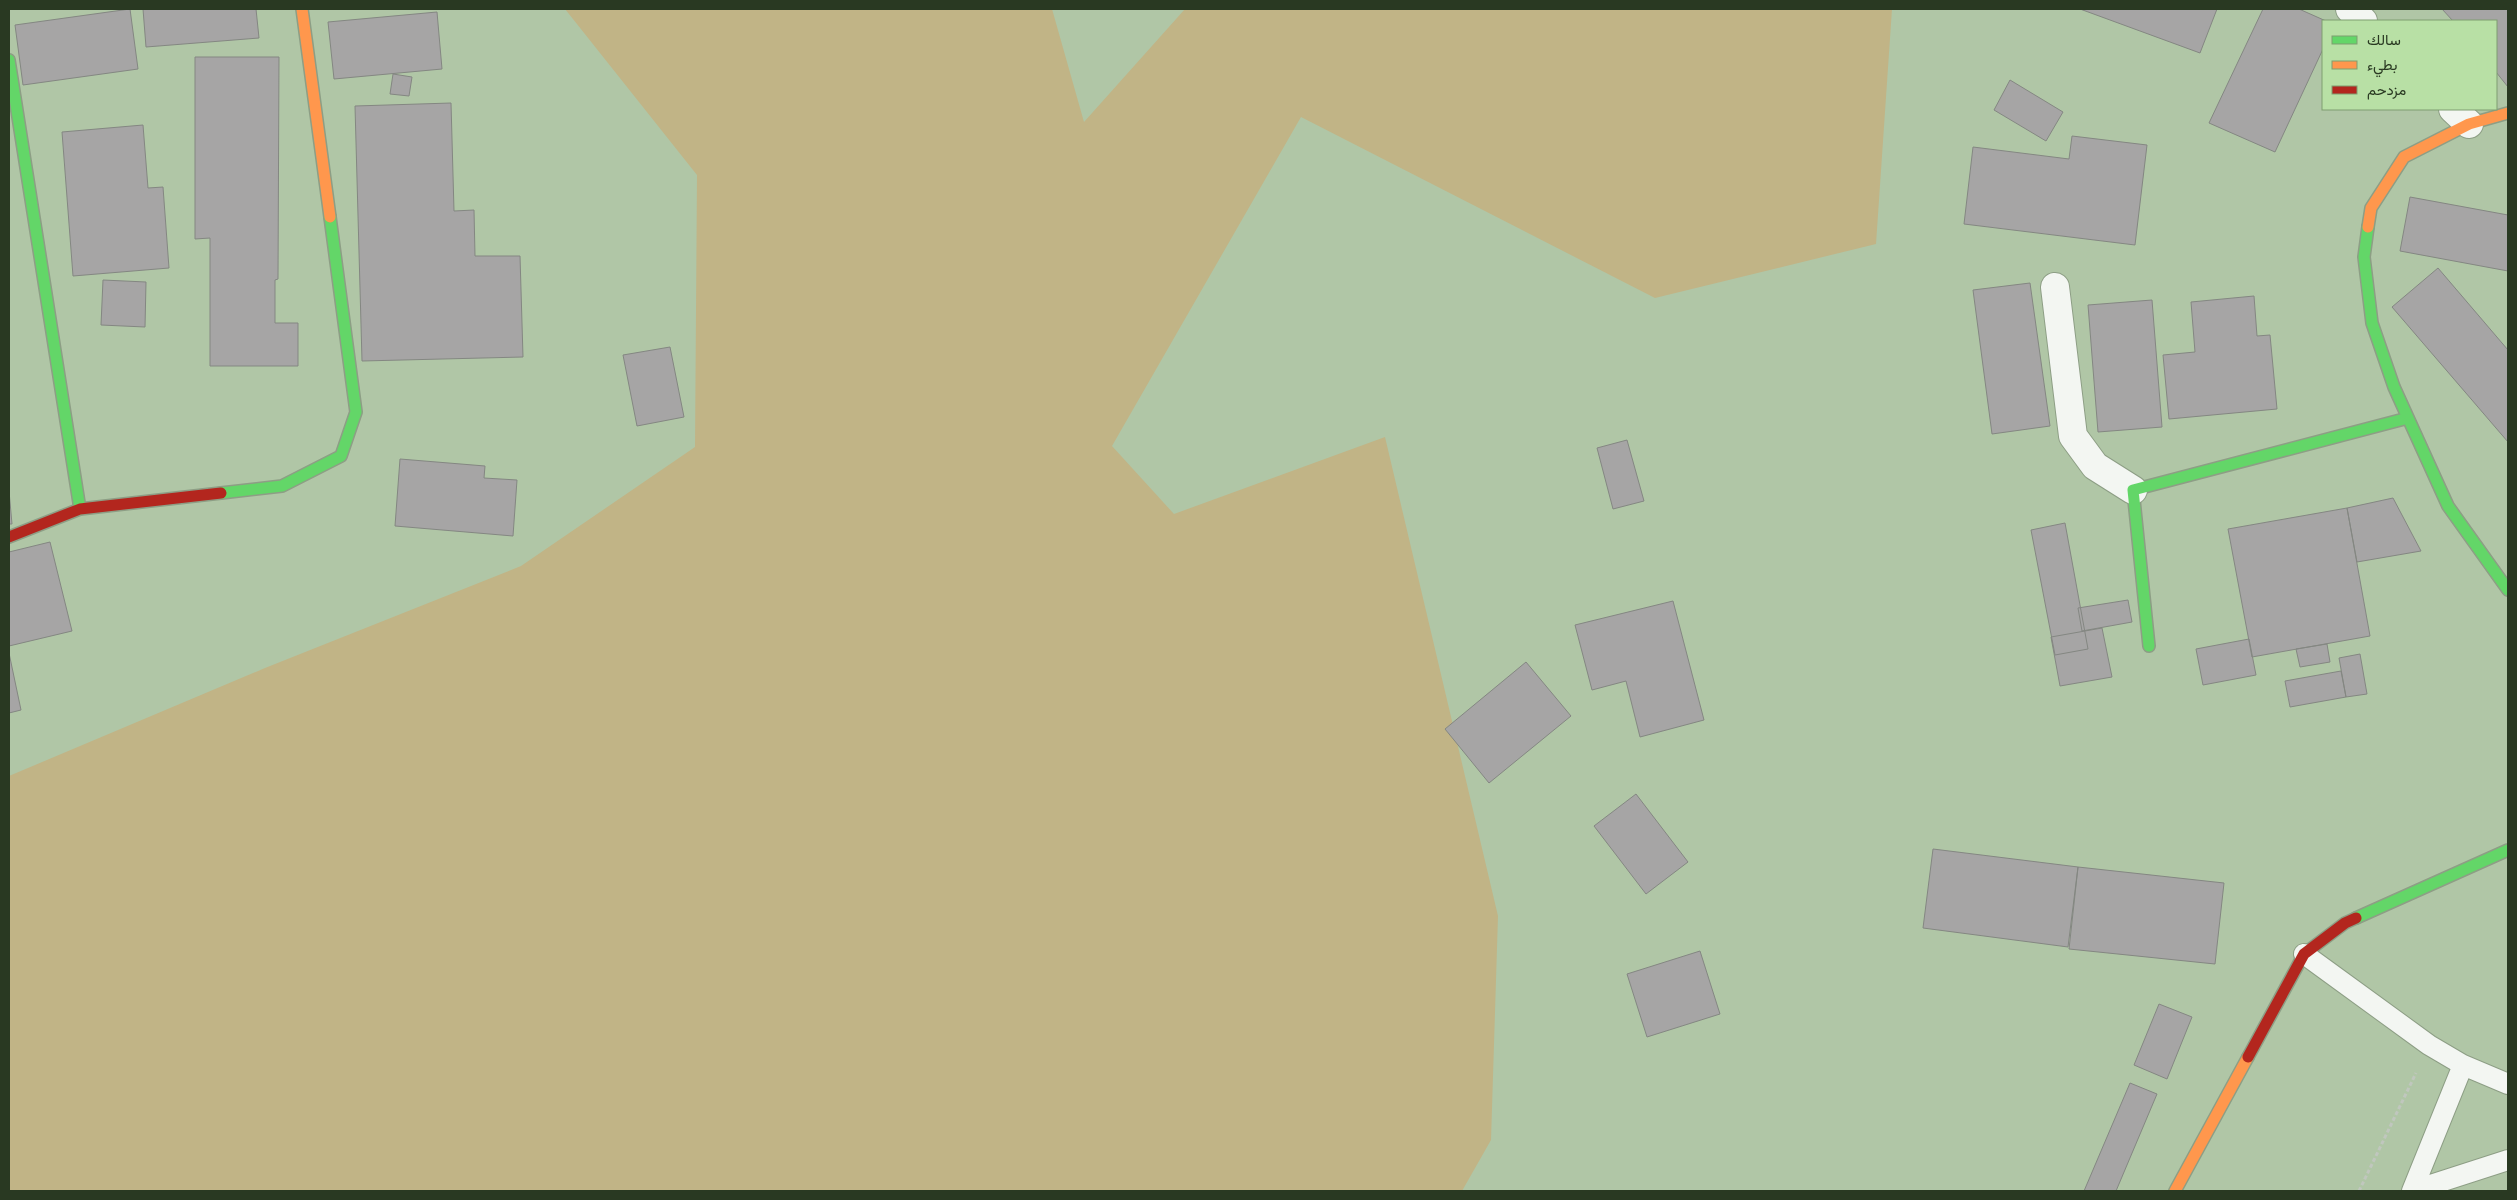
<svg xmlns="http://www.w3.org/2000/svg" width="2517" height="1200" font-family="'Public Sans',Vazirmatn,sans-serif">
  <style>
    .green { fill: #c1b486 }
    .building { fill: #a6a5a5; stroke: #848782 }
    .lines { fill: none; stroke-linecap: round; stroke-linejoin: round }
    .lane-casing { stroke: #8d9e85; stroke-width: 22 }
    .street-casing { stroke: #8d9e85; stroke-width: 30 }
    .fast-casing { stroke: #8d9e85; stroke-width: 14 }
    .slow-casing { stroke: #8d9e85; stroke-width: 14 }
    .jam-casing { stroke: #8d9e85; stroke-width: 14 }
    .path { stroke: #c0c7be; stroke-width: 3; stroke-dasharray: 4 2.5; stroke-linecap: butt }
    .lane { stroke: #f3f6f2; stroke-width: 20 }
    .street { stroke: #f3f6f2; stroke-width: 28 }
    .fast { stroke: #63d668; stroke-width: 11 }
    .slow { stroke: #ff974d; stroke-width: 11 }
    .jam { stroke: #b3261e; stroke-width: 11 }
  </style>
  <rect width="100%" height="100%" fill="#b0c6a6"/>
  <path class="green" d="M 565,9 L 1052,9 L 1084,122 L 1185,9 L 1892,9 L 1876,244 L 1655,298 L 1301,117 L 1112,446 L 1174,514 L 1385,437 L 1498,916 L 1491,1140 L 1462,1191 L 9,1191 L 9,776 L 265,668 L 521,566 L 695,447 L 697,175 Z"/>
  <path class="building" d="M 130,9 L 138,69 L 23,85 L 15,25 Z
    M 143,9 L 256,9 L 259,38 L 146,47 Z
    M 2080,9 L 2217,9 L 2200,53 Z
    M 2263,9 L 2299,9 L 2326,21 L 2323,21 L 2323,49 L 2275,152 L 2209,123 Z
    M 2442,9 L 2508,9 L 2508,87 L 2496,72 L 2496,21 L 2453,21 Z
    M 437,12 L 442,69 L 334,79 L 328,22 Z
    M 195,57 L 279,57 L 278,279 L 275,280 L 275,323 L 298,323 L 298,366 L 210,366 L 210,238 L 195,239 Z
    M 393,74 L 412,77 L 409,96 L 390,94 Z
    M 2010,80 L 2063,112 L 2046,141 L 1994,110 Z
    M 451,103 L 454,211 L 474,210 L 475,256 L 520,256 L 523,357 L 362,361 L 355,106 Z
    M 143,125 L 148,188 L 163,187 L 169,268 L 73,276 L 62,132 Z
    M 2072,136 L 2147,145 L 2135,245 L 1964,224 L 1973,147 L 2069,159 Z
    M 2410,197 L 2508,215 L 2508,271 L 2400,251 Z
    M 2438,268 L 2508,350 L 2508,442 L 2392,307 Z
    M 103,280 L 146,282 L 145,327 L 101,325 Z
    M 2030,283 L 2050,426 L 1992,434 L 1973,290 Z
    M 2254,296 L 2257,336 L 2270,335 L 2277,409 L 2169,419 L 2163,355 L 2195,352 L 2191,302 Z
    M 2152,300 L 2162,427 L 2098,432 L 2088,305 Z
    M 670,347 L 684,417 L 637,426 L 623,355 Z
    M 1627,440 L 1644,501 L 1613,509 L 1597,448 Z
    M 400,459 L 485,466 L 484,478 L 517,480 L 513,536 L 395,526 Z
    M 9,491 L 12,524 L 9,524 Z
    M 2393,498 L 2421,551 L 2357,562 L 2347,508 Z
    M 2347,508 L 2370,636 L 2252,657 L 2228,529 Z
    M 2065,523 L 2088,649 L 2055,655 L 2031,530 Z
    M 50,542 L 72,631 L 9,646 L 9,552 Z
    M 2128,600 L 2132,622 L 2082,631 L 2078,608 Z
    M 1673,601 L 1704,720 L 1640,737 L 1626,681 L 1592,690 L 1575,625 Z
    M 2102,628 L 2112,677 L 2060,686 L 2051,637 Z
    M 2249,639 L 2256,675 L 2203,685 L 2196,649 Z
    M 2327,644 L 2330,662 L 2300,667 L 2296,649 Z
    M 9,653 L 21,710 L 9,713 Z
    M 2360,654 L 2367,694 L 2346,697 L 2339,658 Z
    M 1526,662 L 1571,716 L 1489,783 L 1445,729 Z
    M 2341,671 L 2346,697 L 2290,707 L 2285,681 Z
    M 1636,794 L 1688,862 L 1646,894 L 1594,826 Z
    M 1933,849 L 2078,867 L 2068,947 L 1923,928 Z
    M 2078,867 L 2224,883 L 2215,964 L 2069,949 Z
    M 1700,951 L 1720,1014 L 1647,1037 L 1627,974 Z
    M 2159,1004 L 2192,1017 L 2167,1079 L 2134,1065 Z
    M 2130,1083 L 2157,1094 L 2116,1191 L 2084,1191 Z"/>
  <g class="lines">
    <g class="lane-casing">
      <path id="lane" d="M 2304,954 L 2429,1045 L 2463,1065 L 2508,1084
        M 2412,1191 L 2463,1065
        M 2412,1191 L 2508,1160"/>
    </g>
    <g class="street-casing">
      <path id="street" d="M 2350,9 L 2363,21
        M 2453,109 L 2469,124
        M 2055,287 L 2073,436 L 2095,466 L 2133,490"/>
    </g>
    <g class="fast-casing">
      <path id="fast" d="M 9,60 L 80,509
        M 2368,227 L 2364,257 L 2372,323 L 2394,387 L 2448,506 L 2508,590
        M 221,493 L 282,486 L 341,456 L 356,412 L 330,217
        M 2149,646 L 2133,490 L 2408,418
        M 2356,918 L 2508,850"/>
    </g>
    <g class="slow-casing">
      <path id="slow" d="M 302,9 L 330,217
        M 2368,227 L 2371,208 L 2404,157 L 2469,124 L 2508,113
        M 2175,1191 L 2248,1057"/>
    </g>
    <g class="jam-casing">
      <path id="jam" d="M 9,537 L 80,509 L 221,493
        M 2248,1057 L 2304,954 L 2345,923 L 2356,918"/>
    </g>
    <path class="path" d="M 2359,1191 L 2416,1073"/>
    <use href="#lane" class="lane"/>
    <use href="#street" class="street"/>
    <use href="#fast" class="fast"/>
    <use href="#slow" class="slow"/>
    <use href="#jam" class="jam"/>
  </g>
  <rect width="2517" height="1200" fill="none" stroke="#293922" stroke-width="20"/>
  <rect x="2322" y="20" width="175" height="90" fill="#b8e0a5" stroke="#7f9d71"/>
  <rect x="2332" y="36" width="25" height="8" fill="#63d668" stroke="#7f9d71"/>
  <text x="2367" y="45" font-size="15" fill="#293922">سالك</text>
  <rect x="2332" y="61" width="25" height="8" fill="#ff974d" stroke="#7f9d71"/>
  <text x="2367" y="70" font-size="15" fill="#293922">بطيء</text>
  <rect x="2332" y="86" width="25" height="8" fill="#b3261e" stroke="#7f9d71"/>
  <text x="2367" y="95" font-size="15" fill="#293922">مزدحم</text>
</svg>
